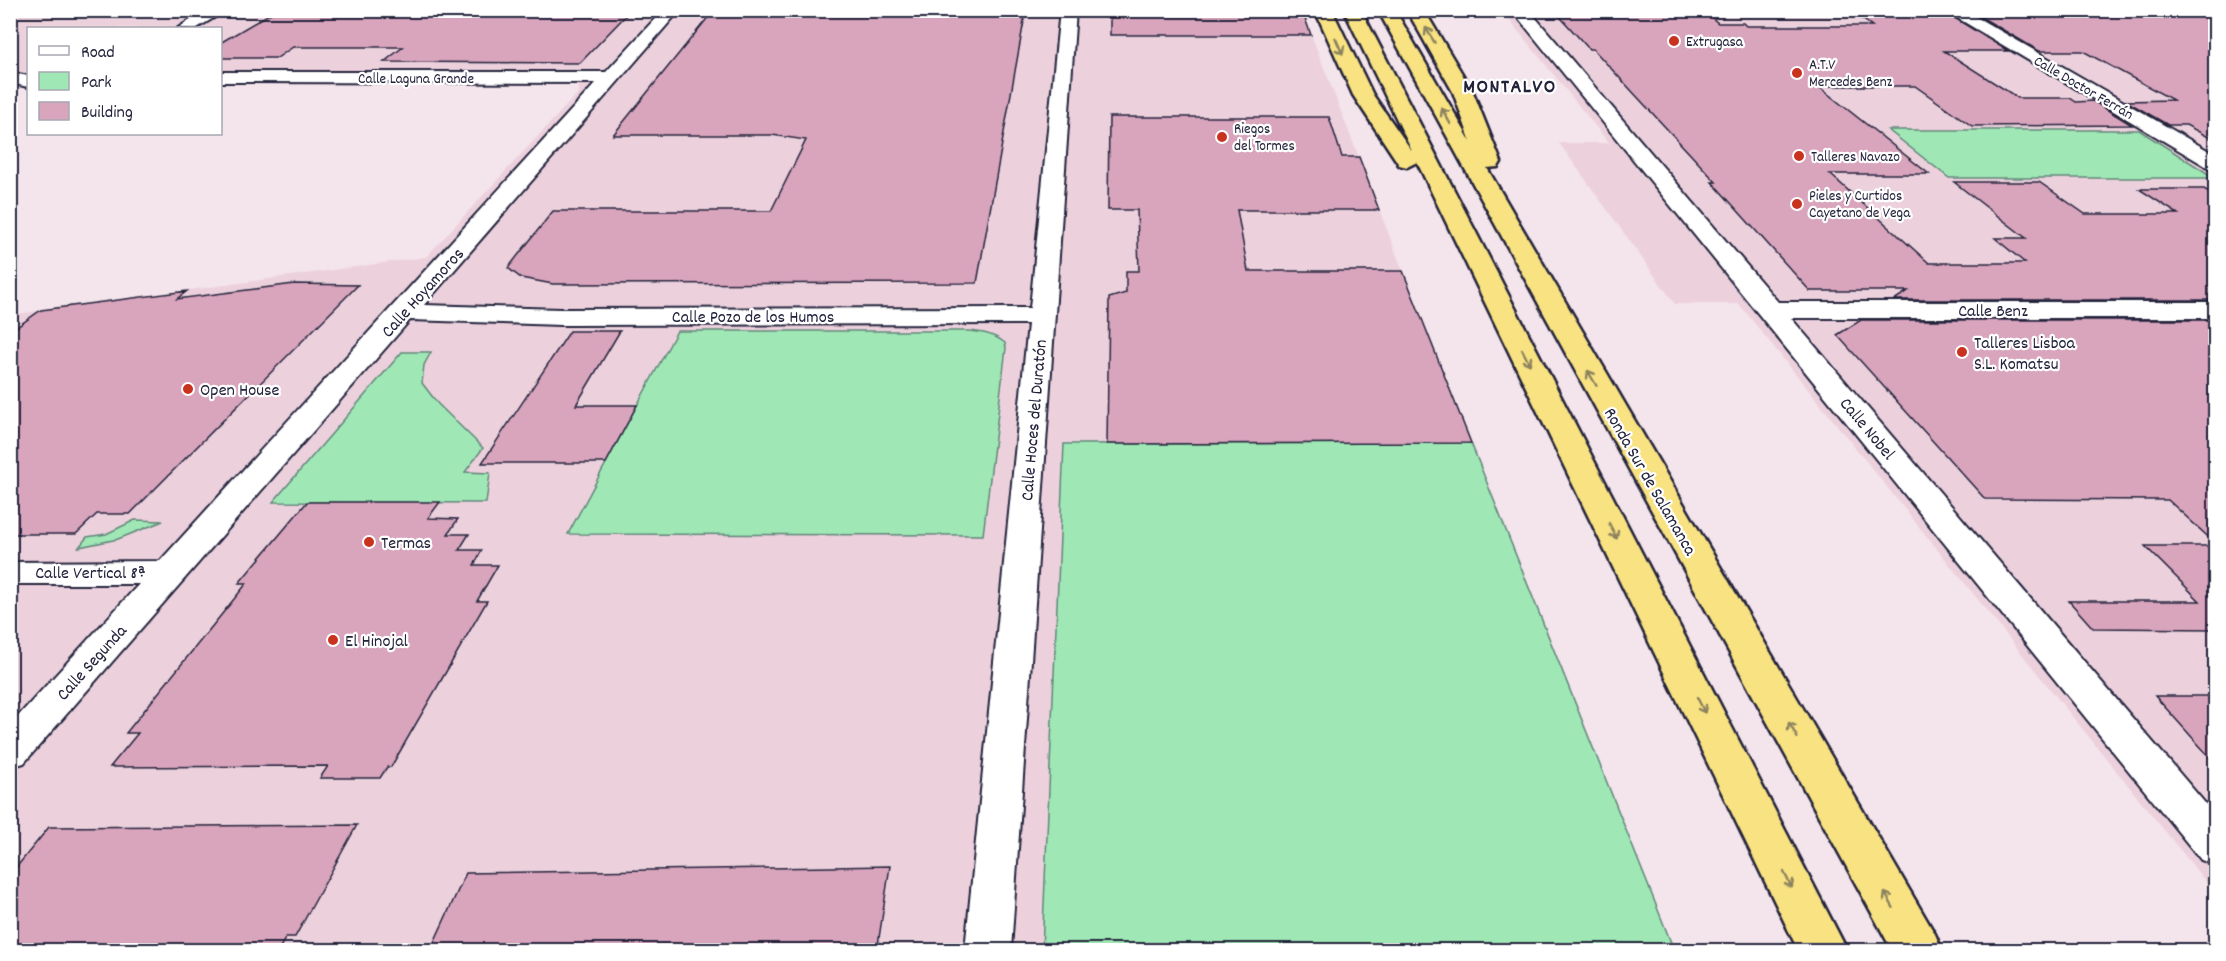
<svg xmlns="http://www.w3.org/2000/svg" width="2226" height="961" font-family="Dekko,sans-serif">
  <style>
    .built { fill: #ecd1dd }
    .green { fill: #9fe8b6; stroke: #608578; stroke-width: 1.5 }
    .building { fill: #d9a5bd; stroke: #22223b; stroke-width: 1.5 }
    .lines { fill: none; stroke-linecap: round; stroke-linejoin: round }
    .street-casing { stroke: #22223b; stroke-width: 4 }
    .highway-casing { stroke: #22223b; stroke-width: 5 }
    .street { fill: #fff; fill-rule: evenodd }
    .highway { fill: #f8e281; fill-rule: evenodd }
    .oneway { stroke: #8d825e }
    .poi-dot { fill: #c8321e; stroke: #fff; stroke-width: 2 }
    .labels { text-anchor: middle; stroke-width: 4.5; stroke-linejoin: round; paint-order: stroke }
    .far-poi-label { font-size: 15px; fill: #22223b; stroke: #fff; text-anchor: start }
    .far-street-label { font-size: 15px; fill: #22223b; stroke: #fff }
    .street-label { font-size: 18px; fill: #22223b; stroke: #fff }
    .poi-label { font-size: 18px; fill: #22223b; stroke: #fff; text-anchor: start }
    .far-district-label { font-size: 20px; font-weight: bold; letter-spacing: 1.5px; fill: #22223b; stroke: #fff }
  </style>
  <rect width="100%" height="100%" fill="#f4e4eb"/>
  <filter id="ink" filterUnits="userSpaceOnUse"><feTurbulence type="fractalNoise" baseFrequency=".0167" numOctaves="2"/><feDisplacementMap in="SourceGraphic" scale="12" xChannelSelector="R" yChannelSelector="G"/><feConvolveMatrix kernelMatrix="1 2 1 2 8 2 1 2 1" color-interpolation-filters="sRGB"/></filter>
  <g filter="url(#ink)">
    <path class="built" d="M 11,11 L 1302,11 L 1403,271 L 1674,950 L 11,950 L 10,315 L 426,257 L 579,92 L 579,88 L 577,84 L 564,82 L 221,82 L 220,28 L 28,28 L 28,83 L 11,83 Z
      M 1502,11 L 2215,11 L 2215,893 L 1739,304 L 1675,304 L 1559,143 L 1609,143 Z"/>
    <path class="green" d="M 1888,130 L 2139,130 L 2215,178 L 1949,178 Z
      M 677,331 L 968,331 C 982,332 994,334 1005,343 L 1006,348 L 983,535 L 568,534 Z
      M 402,352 L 431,352 L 424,365 L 422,383 L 438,404 L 483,448 L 465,472 L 490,473 L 486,503 L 273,502 Z
      M 1471,443 L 1674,950 L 1042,950 L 1064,444 Z
      M 135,520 L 163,521 L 118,539 L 79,547 L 87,537 L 106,534 Z"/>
    <path class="building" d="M 276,10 L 631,10 L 580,63 L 384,62 L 403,47 L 293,47 L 277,58 L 220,58 L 220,43 Z
      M 714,10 L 1026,10 L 977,283 L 553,284 L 521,278 L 508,268 L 553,211 L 771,211 L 806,140 L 772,135 L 613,135 Z
      M 1110,10 L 1302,10 L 1311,35 L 1110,35 Z
      M 1554,10 L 1703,10 L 1718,23 L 1743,23 L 1746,26 L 1872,26 L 1849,10 L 1942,10 L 2008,51 L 1944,51 L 2018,98 L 2070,98 L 2076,102 L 2093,101 L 2132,125 L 1972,126 L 1915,86 L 1818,86 L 1929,174 L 1830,174 L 1929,263 L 2025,263 L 1995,238 L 2026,238 L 1954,182 L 2039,182 L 2085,214 L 2178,214 L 2139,189 L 2204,189 L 2216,196 L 2216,300 L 1894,300 L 1908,291 L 1810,291 L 1712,182 L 1716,182 L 1593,49 L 1589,49 Z
      M 1969,10 L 2216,10 L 2216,141 L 2186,125 L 2168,125 L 2126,101 L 2173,100 L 2083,51 L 2039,51 Z
      M 1109,117 L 1329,117 L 1342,157 L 1359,157 L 1379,210 L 1237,210 L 1248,271 L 1403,271 L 1471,443 L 1107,444 L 1109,298 L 1126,293 L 1126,271 L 1139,271 L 1137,210 L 1108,210 Z
      M 294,284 L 358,285 L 130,514 L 97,514 L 76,534 L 10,534 L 10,332 L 41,310 L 187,291 L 177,299 Z
      M 1861,320 L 2216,320 L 2216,544 L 2168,500 L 1985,499 L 1837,335 Z
      M 570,331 L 620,331 L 576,405 L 637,405 L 606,463 L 482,463 Z
      M 307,502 L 440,502 L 428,518 L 458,519 L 448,534 L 469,534 L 459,550 L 482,550 L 474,565 L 498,565 L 477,601 L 487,601 L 391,767 L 387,767 L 380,778 L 320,778 L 328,766 L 110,767 L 138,733 L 126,733 L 247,583 L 239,583 Z
      M 2145,546 L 2216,546 L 2216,629 L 2093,628 L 2069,601 L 2200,601 Z
      M 2155,696 L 2216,696 L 2216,764 Z
      M 357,825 L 295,937 L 286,937 L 278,951 L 10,951 L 10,875 L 49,827 Z
      M 890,866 L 877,951 L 430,951 L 466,873 Z"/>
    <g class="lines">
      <g class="street-casing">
        <path id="street" d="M 206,10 L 227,10 L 197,28 L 178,28 Z
          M 663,10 L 680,10 L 424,305 L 561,309 L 1030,308 L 1060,10 L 1076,10 L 1011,950 L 965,950 L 1028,324 L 561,325 L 410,320 L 24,763 L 10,767 L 10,725 L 139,584 L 10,584 L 10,562 L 160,561 L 596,83 L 220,82 L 220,72 L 606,72 Z
          M 1512,10 L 1529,10 L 1778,302 L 2216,302 L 2216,318 L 1791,318 L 2216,816 L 2216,865 L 2201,860 Z
          M 1944,10 L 1964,10 L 2216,155 L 2216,170 L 2209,168 Z
          M 10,72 L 28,76 L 28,87 L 10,83 Z"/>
      </g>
      <g class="highway-casing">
        <path id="highway" d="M 1315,10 L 1332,10 L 1373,95 L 1412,151 L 1344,10 L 1361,10 L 1847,950 L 1798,950 L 1417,162 L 1407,167 L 1399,165 L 1396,160 L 1353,95 Z
          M 1378,10 L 1395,10 L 1471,142 L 1453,92 L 1407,10 L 1424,10 L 1473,92 L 1501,162 L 1498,167 L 1487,168 L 1935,934 L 1942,950 L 1892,950 Z"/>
      </g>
      <use href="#street" class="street"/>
      <use href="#highway" class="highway"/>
    </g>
    <defs><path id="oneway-shaft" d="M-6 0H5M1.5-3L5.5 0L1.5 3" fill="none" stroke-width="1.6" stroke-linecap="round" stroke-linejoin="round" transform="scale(1.5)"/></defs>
    <g class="oneway">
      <use href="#oneway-shaft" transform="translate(1430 35) rotate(-121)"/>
      <use href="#oneway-shaft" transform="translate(1339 46) rotate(66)"/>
      <use href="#oneway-shaft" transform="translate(1446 116) rotate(-119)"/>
      <use href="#oneway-shaft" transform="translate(1526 357) rotate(63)"/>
      <use href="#oneway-shaft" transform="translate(1592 378) rotate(-120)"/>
      <use href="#oneway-shaft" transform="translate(1613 531) rotate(63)"/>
      <use href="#oneway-shaft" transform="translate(1701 705) rotate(63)"/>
      <use href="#oneway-shaft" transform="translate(1793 730) rotate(-120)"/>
      <use href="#oneway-shaft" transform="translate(1788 880) rotate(63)"/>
      <use href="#oneway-shaft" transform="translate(1889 900) rotate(-120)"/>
    </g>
  </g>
  <g class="poi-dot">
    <circle cx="1674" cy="41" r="6"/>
    <circle cx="1797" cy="73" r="6"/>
    <circle cx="1222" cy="137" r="6"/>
    <circle cx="1799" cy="156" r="6"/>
    <circle cx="1797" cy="204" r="6"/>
    <circle cx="1962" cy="352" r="6"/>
    <circle cx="188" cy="389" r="6"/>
    <circle cx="369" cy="542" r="6"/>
    <circle cx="333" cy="640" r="6"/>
  </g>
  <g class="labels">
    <g class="far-poi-label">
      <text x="1686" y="46">Extrugasa</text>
      <text x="1809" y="69">A.T.V<tspan x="1809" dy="17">Mercedes Benz</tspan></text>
      <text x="1234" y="133">Riegos<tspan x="1234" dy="17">del Tormes</tspan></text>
      <text x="1811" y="161">Talleres Navazo</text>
      <text x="1809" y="200">Pieles y Curtidos<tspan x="1809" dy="17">Cayetano de Vega</tspan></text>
    </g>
    <g class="far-street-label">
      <text x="416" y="83">Calle Laguna Grande</text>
      <text transform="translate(2084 87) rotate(30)" y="5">Calle Doctor Ferrán</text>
    </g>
    <g class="street-label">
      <text transform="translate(422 292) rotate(-48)" y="6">Calle Hoyamoros</text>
      <text x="1993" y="316">Calle Benz</text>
      <text x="753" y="322">Calle Pozo de los Humos</text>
      <text transform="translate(1033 420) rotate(-85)" y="6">Calle Hoces del Duratón</text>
      <text transform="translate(1868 428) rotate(50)" y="6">Calle Nobel</text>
      <text transform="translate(1651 481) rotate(60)" y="6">Ronda Sur de Salamanca</text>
      <text x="91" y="578">Calle Vertical 8ª</text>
      <text transform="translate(91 662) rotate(-48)" y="6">Calle Segunda</text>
    </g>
    <g class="poi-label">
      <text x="1974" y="348">Talleres Lisboa<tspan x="1974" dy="21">S.L. Komatsu</tspan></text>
      <text x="200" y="395">Open House</text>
      <text x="381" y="548">Termas</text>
      <text x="345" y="646">El Hinojal</text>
    </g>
    <g class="far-district-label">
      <text x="1510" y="92">MONTALVO</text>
    </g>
  </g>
  <rect width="2226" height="961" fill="none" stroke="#fff" stroke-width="36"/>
  <rect x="18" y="18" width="2190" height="925" fill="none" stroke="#22223b" stroke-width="2" filter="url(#ink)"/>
  <rect x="27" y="27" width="195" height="108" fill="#ffffff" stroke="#a7a7b1" stroke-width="1.5"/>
  <rect x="39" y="46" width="30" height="9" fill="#ffffff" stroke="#a7a7b1" stroke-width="1.5"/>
  <text x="81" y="57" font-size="18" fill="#22223b">Road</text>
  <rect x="39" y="72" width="30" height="18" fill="#9fe8b6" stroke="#a7a7b1" stroke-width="1.5"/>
  <text x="81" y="87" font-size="18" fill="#22223b">Park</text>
  <rect x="39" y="102" width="30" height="18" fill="#d9a5bd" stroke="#a7a7b1" stroke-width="1.5"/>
  <text x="81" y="117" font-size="18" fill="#22223b">Building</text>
</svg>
